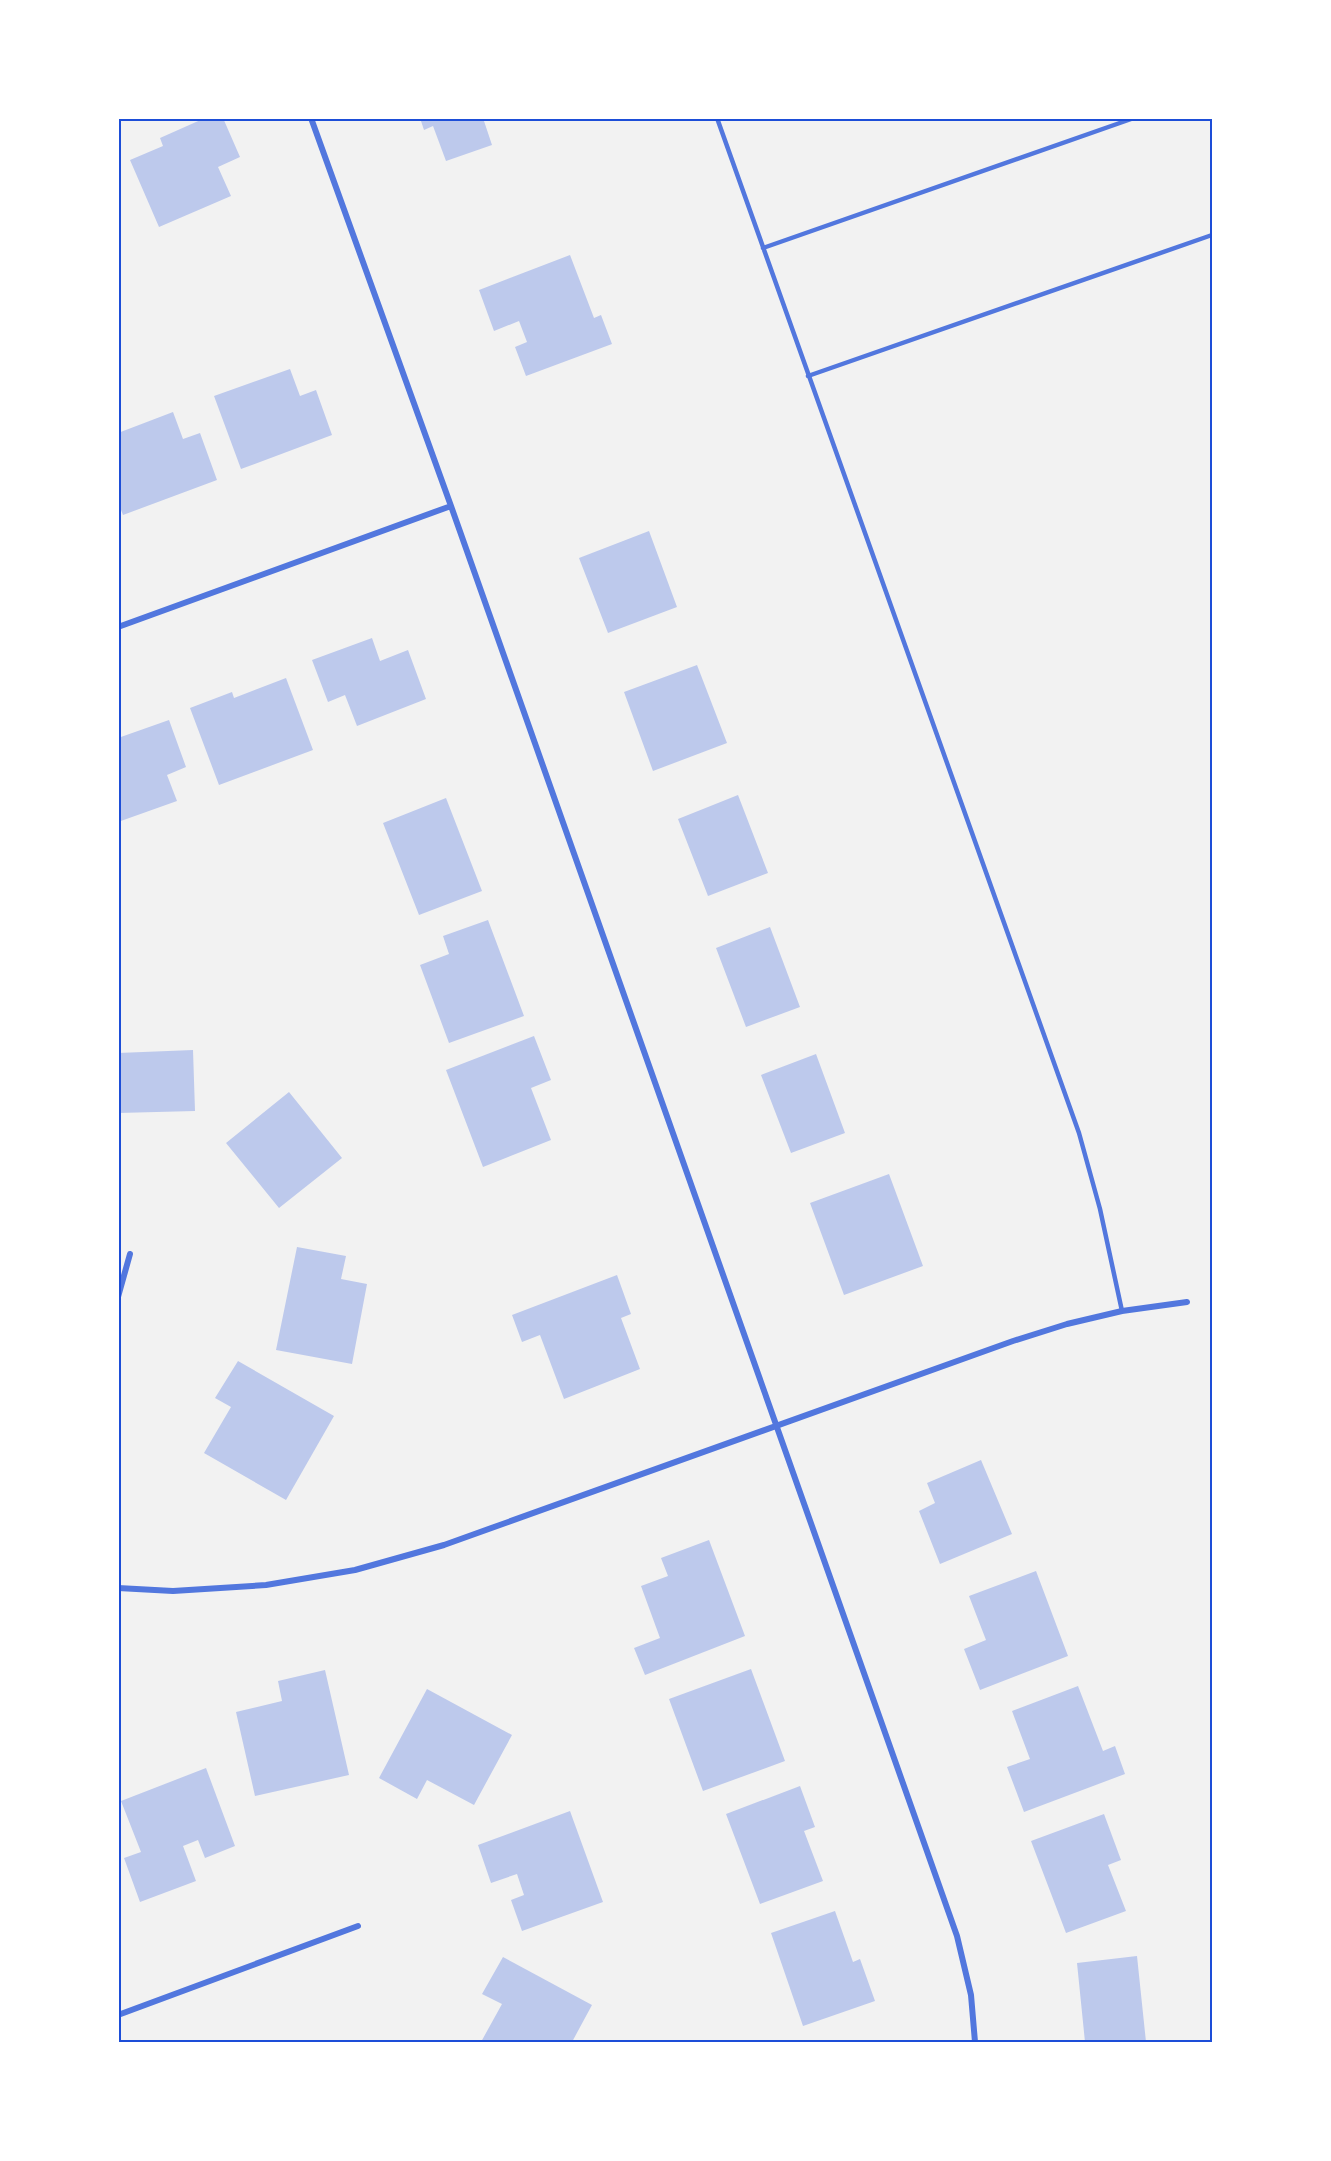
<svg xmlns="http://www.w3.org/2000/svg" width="1331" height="2161" font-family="'Crimson Pro',serif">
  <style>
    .building { fill: #bdc9ec }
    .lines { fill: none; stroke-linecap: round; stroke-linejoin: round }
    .service { stroke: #5277de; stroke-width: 4.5 }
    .minor { stroke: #5277de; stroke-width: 6 }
    .neatline { fill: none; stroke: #1d4ed8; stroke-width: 2 }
  </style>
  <rect width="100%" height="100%" fill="#f2f2f2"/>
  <path class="building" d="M 205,118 L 223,118 L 240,157 L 218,167 L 231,196 L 159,227 L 130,160 L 163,146 L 160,138 Z
    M 420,118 L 483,118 L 492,145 L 446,161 L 433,126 L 424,130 Z
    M 570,255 L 594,318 L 601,315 L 612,344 L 526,376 L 515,347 L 527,342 L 519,321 L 494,331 L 479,290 Z
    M 290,369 L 300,396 L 316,390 L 332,435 L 241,469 L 214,396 Z
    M 173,412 L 183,439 L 200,433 L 217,480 L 123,515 L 118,502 L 118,433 Z
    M 649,531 L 677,607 L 608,633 L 579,558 Z
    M 372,638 L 380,661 L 408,650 L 426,699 L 357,726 L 345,695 L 328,702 L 312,660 Z
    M 697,665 L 727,743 L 653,771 L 624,692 Z
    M 286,678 L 313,750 L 219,785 L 190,708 L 232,692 L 234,698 Z
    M 169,720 L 186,767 L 167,775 L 177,801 L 118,822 L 118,738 Z
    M 738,795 L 768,873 L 708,896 L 678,819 Z
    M 446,798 L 482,891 L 419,915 L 383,823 Z
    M 488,920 L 524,1016 L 449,1043 L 420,965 L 449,954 L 443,936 Z
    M 770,927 L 800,1007 L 746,1027 L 716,948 Z
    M 534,1036 L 551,1080 L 531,1088 L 551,1140 L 483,1167 L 446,1070 Z
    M 193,1050 L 195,1111 L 118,1113 L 118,1053 Z
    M 816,1054 L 845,1133 L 791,1153 L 761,1075 Z
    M 289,1092 L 342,1158 L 279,1208 L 226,1143 Z
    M 889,1174 L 923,1266 L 844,1295 L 810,1203 Z
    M 297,1247 L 346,1256 L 341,1279 L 367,1284 L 352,1364 L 276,1350 Z
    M 617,1275 L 631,1314 L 621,1318 L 640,1369 L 564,1399 L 540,1335 L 522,1342 L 512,1315 Z
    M 238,1361 L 334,1416 L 286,1500 L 204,1453 L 231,1407 L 215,1398 Z
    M 981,1460 L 1012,1534 L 940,1564 L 919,1511 L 935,1503 L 927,1483 Z
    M 709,1540 L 745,1636 L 645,1675 L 634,1648 L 660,1638 L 641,1586 L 668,1576 L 661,1558 Z
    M 1036,1571 L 1068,1656 L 980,1690 L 964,1649 L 986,1640 L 969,1596 Z
    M 751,1669 L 785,1761 L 703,1791 L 669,1699 Z
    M 325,1670 L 349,1775 L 255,1796 L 236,1712 L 282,1701 L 278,1681 Z
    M 1078,1686 L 1103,1751 L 1115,1746 L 1125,1774 L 1024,1812 L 1007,1767 L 1030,1759 L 1012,1711 Z
    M 427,1689 L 512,1735 L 474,1805 L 427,1780 L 417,1799 L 379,1778 Z
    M 206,1768 L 235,1846 L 205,1858 L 198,1840 L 183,1846 L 196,1881 L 140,1902 L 124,1858 L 141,1852 L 121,1801 Z
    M 800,1786 L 815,1827 L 804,1831 L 823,1881 L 760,1904 L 726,1814 Z
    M 570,1811 L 603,1902 L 522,1931 L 511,1900 L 524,1895 L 517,1874 L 491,1883 L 478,1845 Z
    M 1104,1814 L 1121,1860 L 1108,1865 L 1126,1911 L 1066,1933 L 1031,1841 Z
    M 835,1911 L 853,1962 L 860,1959 L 875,2001 L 803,2026 L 771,1933 Z
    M 1137,1956 L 1146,2042 L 1085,2042 L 1077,1963 Z
    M 503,1957 L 592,2005 L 572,2042 L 481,2042 L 502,2004 L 482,1994 Z"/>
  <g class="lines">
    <path class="service" d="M 717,118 L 1079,1133 L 1100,1209 L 1122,1311
      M 763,248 L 1134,118
      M 808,376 L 1212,235"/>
    <path class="minor" d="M 311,118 L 451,506 L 957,1936 L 971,1995 L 975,2042
      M 118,627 L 451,506
      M 118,1297 L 130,1254
      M 118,1588 L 173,1591 L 266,1585 L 355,1570 L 444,1545 L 1013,1341 L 1067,1324 L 1122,1311 L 1187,1302
      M 118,2015 L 358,1926"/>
  </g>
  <rect width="1331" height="2161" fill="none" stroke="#ffffff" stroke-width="240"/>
  <rect x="120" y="120" width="1091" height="1921" class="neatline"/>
</svg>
